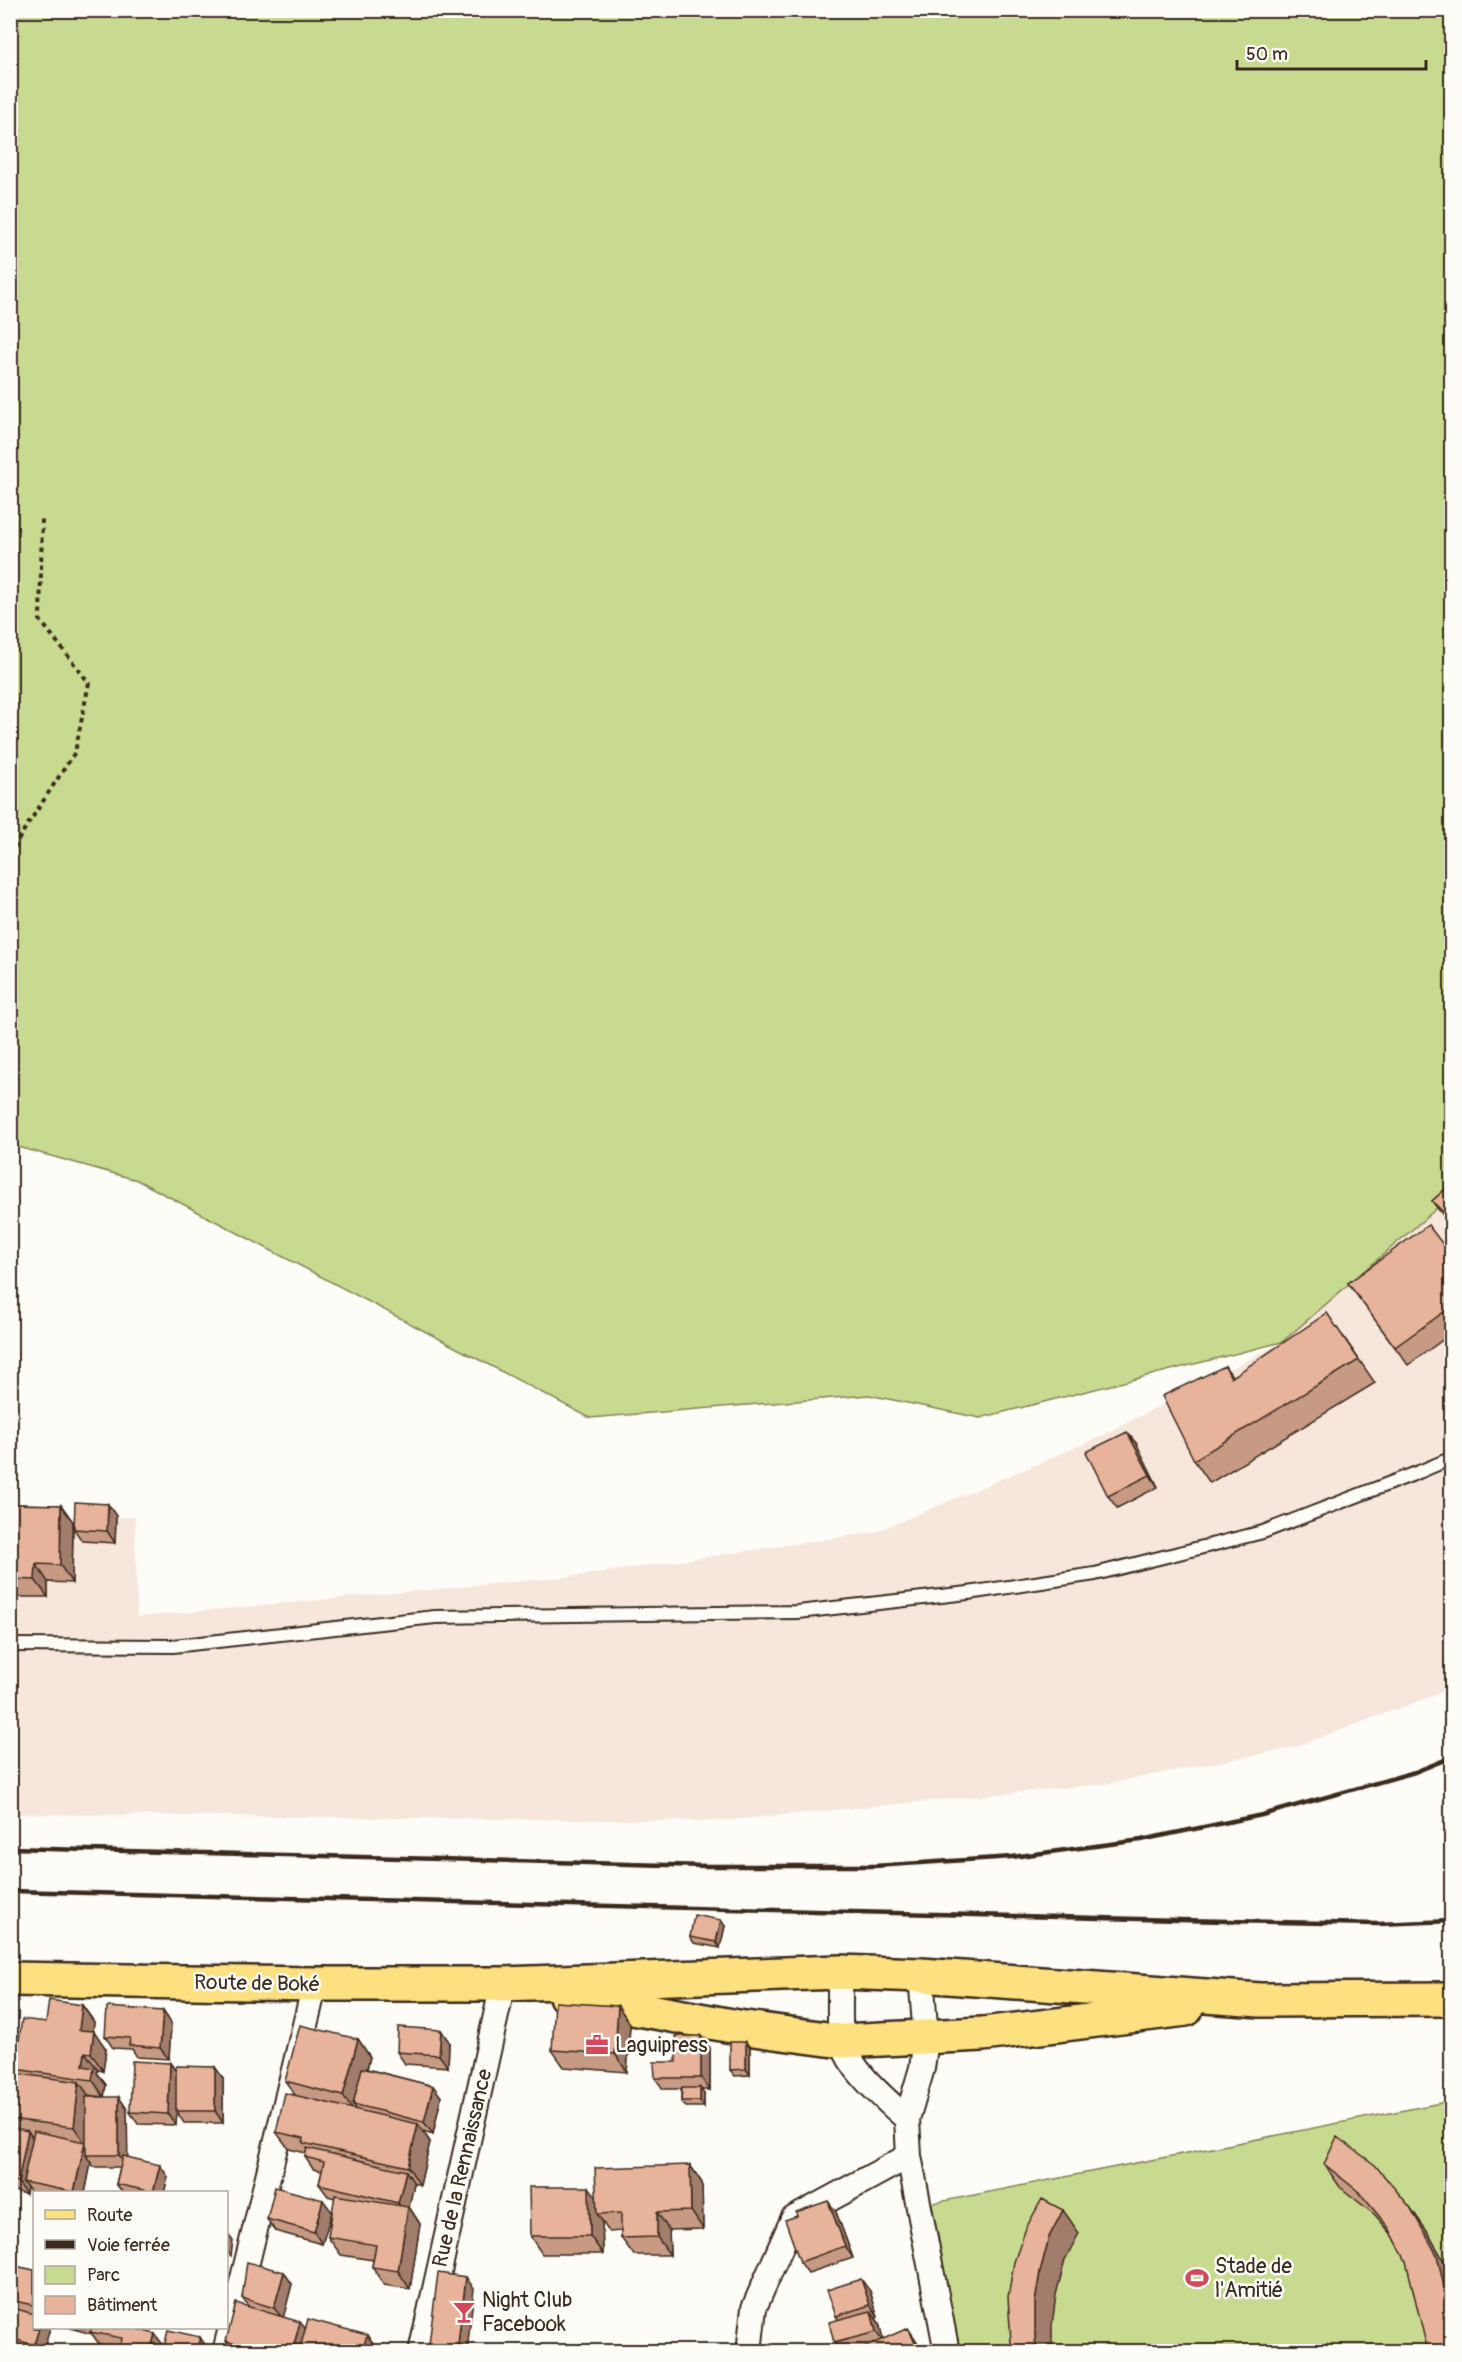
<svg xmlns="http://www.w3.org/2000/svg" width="1462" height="2362" font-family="Pangolin,sans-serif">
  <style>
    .built { fill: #f6e6db }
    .green { fill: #c8da8f; stroke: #828256; stroke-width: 1.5 }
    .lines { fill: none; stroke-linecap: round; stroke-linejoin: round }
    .service-casing { stroke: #3b2a1e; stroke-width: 16 }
    .minor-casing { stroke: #3b2a1e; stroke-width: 28 }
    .primary-casing { stroke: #3b2a1e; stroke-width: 38 }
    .path { stroke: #3b2a1e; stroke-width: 4; stroke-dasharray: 4.5 4.5; stroke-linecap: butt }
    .service { stroke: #fdfcf7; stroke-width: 12 }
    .minor { stroke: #fdfcf7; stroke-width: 24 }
    .primary { stroke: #fde080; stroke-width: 33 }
    .rail { stroke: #3b2a1e; stroke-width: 4.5 }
    .wall { fill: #c79a84; stroke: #3b2a1e; stroke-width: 1.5 }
    .shaded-wall { fill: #a27d6c; stroke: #3b2a1e; stroke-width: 1.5 }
    .building { fill: #e7b39a; stroke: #3b2a1e; stroke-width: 1.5 }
    .labels { text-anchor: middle; stroke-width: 5; stroke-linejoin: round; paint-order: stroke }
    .street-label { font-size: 21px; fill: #3b2a1e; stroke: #fdfcf7 }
    .poi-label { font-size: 21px; fill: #3b2a1e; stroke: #fdfcf7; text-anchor: start }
  </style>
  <rect width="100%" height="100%" fill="#fdfcf7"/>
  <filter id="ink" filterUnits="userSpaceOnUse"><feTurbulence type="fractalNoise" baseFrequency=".0167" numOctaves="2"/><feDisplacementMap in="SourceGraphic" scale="12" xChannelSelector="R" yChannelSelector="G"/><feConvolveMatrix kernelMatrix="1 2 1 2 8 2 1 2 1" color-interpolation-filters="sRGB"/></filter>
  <g filter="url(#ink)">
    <path class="built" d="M 1451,1196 L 1451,1689 L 1292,1748 L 1105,1784 L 721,1821 L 11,1814 L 10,1518 L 135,1517 L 137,1617 L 576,1576 L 876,1532 L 1098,1438 L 1282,1342 Z"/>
    <path class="green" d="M 10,11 L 1451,11 L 1451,1196 L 1282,1342 L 980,1418 L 869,1395 L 590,1418 L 137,1180 L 11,1145 Z
      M 1451,2101 L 1451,2351 L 957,2351 L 928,2204 Z"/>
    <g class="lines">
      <g class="service-casing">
        <path id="service" d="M 10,1645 L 173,1646 L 435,1617 L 798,1612 L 968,1593 L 1095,1574 L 1263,1532 L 1419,1472 L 1452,1458"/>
      </g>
      <g class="minor-casing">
        <path id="minor" d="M 840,1972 C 841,1989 838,2028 842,2042 C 851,2071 885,2099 907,2119
          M 921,1975 L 926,2039 L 922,2068 L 907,2119 L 909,2156 L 947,2352
          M 225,2352 L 315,1984
          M 421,2352 L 503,1984
          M 749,2352 L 754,2308 L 793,2219 L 909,2156"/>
      </g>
      <g class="primary-casing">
        <path id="primary" d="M 10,1979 L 315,1984 L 503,1984 L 840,1972 L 921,1975 L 1260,2000 L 1452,1999
          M 566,1996 L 738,2027 L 842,2041 L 983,2034 L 1186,2009"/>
      </g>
      <path class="path" d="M 10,856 L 21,835 L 75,752 L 89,683 L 40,620 L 42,519"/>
      <use href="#service" class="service"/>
      <use href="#minor" class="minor"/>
      <use href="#primary" class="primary"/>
      <path class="rail" d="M 10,1848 L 707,1866 L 874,1866 L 1012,1857 L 1141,1840 L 1262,1815 L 1415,1772 L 1452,1757
        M 10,1891 L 1179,1920 L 1378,1924 L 1452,1921"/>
    </g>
    <path class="wall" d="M 1452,1183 L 1452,1224 L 1441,1213 L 1432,1201 Z
      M 1452,1256 L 1452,1333 L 1408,1365 L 1348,1283 Z
      M 1343,1336 L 1375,1383 L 1210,1483 L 1194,1460 L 1225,1366 L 1232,1376 Z
      M 1136,1443 L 1158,1487 L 1117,1508 L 1108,1496 Z
      M 10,1504 L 61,1505 L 73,1522 L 72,1583 L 48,1582 L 48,1597 L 10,1597 Z
      M 116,1516 L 115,1543 L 82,1541 L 74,1529 Z
      M 725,1926 L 720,1948 L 694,1943 L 690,1937 Z
      M 82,2005 L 94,2022 L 93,2031 L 106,2049 L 103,2071 L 98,2070 L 97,2073 L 106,2085 L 104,2097 L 88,2095 L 90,2097 L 127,2109 L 127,2157 L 168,2177 L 164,2193 L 123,2193 L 116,2184 L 120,2167 L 94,2167 L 91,2163 L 85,2193 L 34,2193 L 34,2194 L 32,2193 L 27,2187 L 26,2194 L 10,2190 L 10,2127 L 13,2128 L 10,2124 L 10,2090 L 18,2074 L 15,2069 L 46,2022 Z
      M 618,2006 L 630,2024 L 627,2072 L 564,2067 L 552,2050 Z
      M 163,2011 L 171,2023 L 169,2059 L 137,2057 L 132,2049 L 113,2048 L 105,2036 Z
      M 441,2030 L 449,2042 L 448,2067 L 405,2064 L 397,2052 Z
      M 358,2039 L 370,2057 L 367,2069 L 433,2086 L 441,2097 L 433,2134 L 423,2131 L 430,2142 L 420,2185 L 414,2183 L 409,2207 L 420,2224 L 410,2289 L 384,2285 L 372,2267 L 373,2260 L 341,2255 L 328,2237 L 335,2198 L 328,2196 L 319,2184 L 322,2171 L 313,2169 L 305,2157 L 306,2153 L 289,2149 L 276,2132 L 296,2096 L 285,2081 Z
      M 746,2042 L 750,2048 L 750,2075 L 735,2076 L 730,2070 Z
      M 710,2048 L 710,2090 L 701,2090 L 704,2094 L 704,2107 L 686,2107 L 681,2101 L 681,2089 L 663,2089 L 655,2078 L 676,2062 Z
      M 170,2063 L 176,2071 L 215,2067 L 223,2078 L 223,2123 L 184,2123 L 177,2112 L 176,2125 L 138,2124 L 130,2112 Z
      M 1324,2164 L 1426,2230 L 1452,2275 L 1452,2352 L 1394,2237 L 1375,2215 L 1340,2187 Z
      M 690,2165 L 702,2183 L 703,2229 L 669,2230 L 670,2255 L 634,2255 L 621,2238 L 621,2231 L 609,2232 L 602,2221 L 603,2254 L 542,2254 L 530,2236 L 596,2196 Z
      M 332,2212 L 322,2244 L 275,2231 L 267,2219 Z
      M 836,2212 L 853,2258 L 808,2273 L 800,2262 Z
      M 10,2265 L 34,2270 L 34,2328 L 50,2328 L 43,2352 L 24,2352 L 13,2348 L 10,2352 Z
      M 292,2284 L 283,2317 L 305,2329 L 375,2347 L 374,2352 L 233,2352 L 226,2341 L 249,2307 L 242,2298 Z
      M 870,2291 L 878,2317 L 876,2318 L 879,2323 L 883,2339 L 916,2340 L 922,2352 L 841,2352 L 834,2343 L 838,2319 L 836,2316 Z
      M 70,2328 L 138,2328 L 138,2329 L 164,2346 L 162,2352 L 119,2352 L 120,2348 L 99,2344 L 92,2334 Z"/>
    <path class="shaded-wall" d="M 1127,1432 L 1136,1443 L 1158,1487 L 1150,1475 Z
      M 108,1504 L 116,1516 L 115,1543 L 107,1531 Z
      M 61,1505 L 73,1522 L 72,1583 L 60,1565 Z
      M 36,1564 L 48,1582 L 48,1597 L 35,1580 Z
      M 721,1920 L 725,1926 L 720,1948 L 716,1942 Z
      M 82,2005 L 94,2022 L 91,2047 L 79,2030 Z
      M 618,2006 L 630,2024 L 627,2072 L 615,2054 Z
      M 163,2011 L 171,2023 L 169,2059 L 160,2048 Z
      M 441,2030 L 449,2042 L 448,2067 L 439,2055 Z
      M 94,2031 L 106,2049 L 103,2071 L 91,2053 Z
      M 701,2036 L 710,2048 L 710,2090 L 701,2078 Z
      M 358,2039 L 370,2057 L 357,2105 L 353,2104 L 356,2108 L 355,2113 L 343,2096 Z
      M 746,2042 L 750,2048 L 750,2075 L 746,2069 Z
      M 85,2052 L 98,2070 L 97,2073 L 106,2085 L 104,2097 L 83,2066 Z
      M 170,2063 L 178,2074 L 176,2125 L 168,2114 Z
      M 215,2067 L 223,2078 L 223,2123 L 215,2111 Z
      M 79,2082 L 92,2100 L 86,2155 L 91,2163 L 85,2193 L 74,2193 L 85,2143 L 74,2127 Z
      M 433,2086 L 441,2097 L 433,2134 L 424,2122 Z
      M 700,2088 L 704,2094 L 704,2107 L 700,2101 Z
      M 119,2097 L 127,2109 L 128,2167 L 119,2155 Z
      M 418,2124 L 430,2142 L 420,2185 L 408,2167 Z
      M 28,2131 L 36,2143 L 23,2182 L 27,2187 L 26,2194 L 18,2182 Z
      M 160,2165 L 168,2177 L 164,2193 L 153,2193 Z
      M 690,2165 L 702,2183 L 703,2229 L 691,2211 Z
      M 406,2171 L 414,2183 L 409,2207 L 420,2224 L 410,2289 L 398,2271 L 407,2215 L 398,2203 Z
      M 589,2187 L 602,2204 L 597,2214 L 602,2221 L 603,2254 L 590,2236 Z
      M 323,2200 L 332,2212 L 322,2244 L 314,2232 Z
      M 828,2201 L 836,2212 L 853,2258 L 845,2246 Z
      M 1410,2207 L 1426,2230 L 1452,2275 L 1452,2323 Z
      M 1063,2210 L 1079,2233 L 1065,2260 L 1056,2295 L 1052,2325 L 1052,2352 L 1038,2352 L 1035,2340 L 1035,2302 L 1040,2272 L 1049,2237 Z
      M 657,2212 L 669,2230 L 670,2255 L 657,2237 Z
      M 226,2232 L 233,2241 L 231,2256 L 226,2250 Z
      M 284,2272 L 292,2284 L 283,2319 L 274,2308 Z
      M 466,2277 L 474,2289 L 467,2352 L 457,2352 Z
      M 861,2279 L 870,2291 L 878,2317 L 870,2305 Z
      M 871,2311 L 879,2323 L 884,2343 L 876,2332 Z
      M 300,2322 L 309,2333 L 304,2352 L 292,2352 Z
      M 39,2328 L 50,2328 L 43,2352 L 38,2352 L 34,2345 Z
      M 908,2328 L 916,2340 L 922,2352 L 920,2352 L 917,2347 Z
      M 155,2334 L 164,2346 L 162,2352 L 150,2352 Z
      M 367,2335 L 375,2347 L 374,2352 L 362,2352 Z
      M 200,2337 L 208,2349 L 207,2352 L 196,2352 Z"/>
    <path class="building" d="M 1452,1183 L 1452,1221 L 1432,1201 Z
      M 1428,1225 L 1452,1256 L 1452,1306 L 1395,1347 L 1348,1283 Z
      M 1327,1313 L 1359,1360 L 1194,1460 L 1162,1396 L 1225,1366 L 1231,1378 Z
      M 1127,1432 L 1150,1475 L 1108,1496 L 1086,1452 Z
      M 75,1502 L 108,1504 L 107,1531 L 74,1529 Z
      M 10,1504 L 61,1505 L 60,1565 L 36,1564 L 35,1580 L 10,1579 Z
      M 694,1915 L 721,1920 L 716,1942 L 690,1937 Z
      M 49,2000 L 82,2005 L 79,2030 L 94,2031 L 91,2053 L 85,2052 L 83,2066 L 94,2068 L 92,2080 L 15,2069 L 22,2019 L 46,2022 Z
      M 555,2002 L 618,2006 L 615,2054 L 552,2050 Z
      M 107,2007 L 163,2011 L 160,2048 L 129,2045 L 130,2038 L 105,2036 Z
      M 300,2025 L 358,2039 L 343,2096 L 285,2081 Z
      M 398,2027 L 441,2030 L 439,2055 L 397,2052 Z
      M 676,2036 L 701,2036 L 701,2078 L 655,2078 L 654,2062 L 676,2062 Z
      M 730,2042 L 746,2042 L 746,2069 L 730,2070 Z
      M 132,2061 L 170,2063 L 168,2114 L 130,2112 Z
      M 176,2066 L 215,2067 L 215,2111 L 176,2111 Z
      M 362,2068 L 433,2086 L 424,2122 L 353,2104 Z
      M 13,2073 L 79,2082 L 74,2127 L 10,2119 L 10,2090 Z
      M 682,2088 L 700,2088 L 700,2101 L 681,2101 Z
      M 285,2093 L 418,2124 L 408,2167 L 303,2143 L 304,2138 L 276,2132 Z
      M 86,2097 L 119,2097 L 119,2155 L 86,2155 Z
      M 10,2127 L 28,2131 L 18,2182 L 10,2180 Z
      M 34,2131 L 85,2142 L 74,2192 L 23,2182 Z
      M 1337,2137 L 1375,2165 L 1410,2207 L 1437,2255 L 1452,2323 L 1452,2352 L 1428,2352 L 1406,2261 L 1389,2228 L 1359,2192 L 1324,2164 Z
      M 307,2148 L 406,2171 L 398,2203 L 319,2184 L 324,2162 L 305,2157 Z
      M 123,2156 L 160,2165 L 153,2192 L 116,2184 Z
      M 690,2165 L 691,2211 L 657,2212 L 657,2237 L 621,2238 L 621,2213 L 597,2214 L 595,2168 Z
      M 275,2187 L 323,2200 L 314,2232 L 267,2219 Z
      M 529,2187 L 589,2187 L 590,2236 L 530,2236 Z
      M 335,2195 L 408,2207 L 398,2271 L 372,2267 L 376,2245 L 328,2237 Z
      M 1042,2199 L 1063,2210 L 1049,2237 L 1040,2272 L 1035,2302 L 1035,2340 L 1038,2352 L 1013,2352 L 1011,2342 L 1008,2297 L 1014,2262 L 1026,2228 Z
      M 828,2201 L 845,2246 L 800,2262 L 785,2220 L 797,2216 L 796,2212 Z
      M 247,2262 L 284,2272 L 274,2308 L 242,2298 Z
      M 10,2265 L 34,2270 L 34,2298 L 33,2305 L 10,2300 Z
      M 438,2273 L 466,2277 L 457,2352 L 428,2352 Z
      M 861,2279 L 870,2305 L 836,2316 L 827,2290 Z
      M 236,2303 L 300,2322 L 292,2352 L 261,2352 L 226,2341 Z
      M 10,2307 L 34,2314 L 34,2328 L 39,2328 L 34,2345 L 10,2338 Z
      M 871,2311 L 876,2332 L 834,2343 L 829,2322 Z
      M 308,2319 L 367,2335 L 362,2352 L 299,2352 Z
      M 92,2328 L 133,2328 L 155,2334 L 150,2352 L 119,2352 L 122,2338 L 90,2332 Z
      M 908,2328 L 917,2347 L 907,2352 L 854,2352 Z
      M 168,2330 L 200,2337 L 196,2352 L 163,2352 Z
      M 10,2347 L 20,2352 L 10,2352 Z"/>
  </g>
  <defs>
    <g id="office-bare" transform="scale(1.8)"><path d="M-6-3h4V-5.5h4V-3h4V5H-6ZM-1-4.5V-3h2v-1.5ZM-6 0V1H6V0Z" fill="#d1495b" stroke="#fdfcf7" stroke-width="2.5" paint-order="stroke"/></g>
    <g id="stadium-bare" transform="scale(1.8)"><path d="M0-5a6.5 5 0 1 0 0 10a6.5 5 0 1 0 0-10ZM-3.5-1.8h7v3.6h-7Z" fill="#d1495b" stroke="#fdfcf7" stroke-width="2.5" paint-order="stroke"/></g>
    <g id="bar-bare" transform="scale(1.8)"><path d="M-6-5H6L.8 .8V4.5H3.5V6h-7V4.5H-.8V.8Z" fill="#d1495b" stroke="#fdfcf7" stroke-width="2.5" paint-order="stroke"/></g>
  </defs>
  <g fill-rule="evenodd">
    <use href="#office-bare" x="597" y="2045"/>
    <use href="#stadium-bare" x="1197" y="2278"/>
    <use href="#bar-bare" x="464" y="2312"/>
  </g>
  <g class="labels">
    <g class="street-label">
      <text transform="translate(257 1983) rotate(1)" y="7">Route de Boké</text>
      <text transform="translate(462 2168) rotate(-77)" y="7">Rue de la Rennaissance</text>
    </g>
    <g class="poi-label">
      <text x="615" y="2052">Laguipress</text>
      <text x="1215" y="2273">Stade de<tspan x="1215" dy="24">l'Amitié</tspan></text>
      <text x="482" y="2307">Night Club<tspan x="482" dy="24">Facebook</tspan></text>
    </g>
  </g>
  <rect width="1462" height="2362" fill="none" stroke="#fdfcf7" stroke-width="36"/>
  <rect x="18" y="18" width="1426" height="2326" fill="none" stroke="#3b2a1e" stroke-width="2" filter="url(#ink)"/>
  <rect x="33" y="2191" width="195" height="138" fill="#fdfcf7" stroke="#afa8a0" stroke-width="1.5"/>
  <rect x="45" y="2210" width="30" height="9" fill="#fde080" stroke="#afa8a0" stroke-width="1.5"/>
  <text x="87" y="2221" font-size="18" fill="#3b2a1e">Route</text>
  <rect x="45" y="2240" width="30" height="9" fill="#3b2a1e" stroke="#afa8a0" stroke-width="1.5"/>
  <text x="87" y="2251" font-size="18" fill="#3b2a1e">Voie ferrée</text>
  <rect x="45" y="2266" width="30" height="18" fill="#c8da8f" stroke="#afa8a0" stroke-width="1.5"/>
  <text x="87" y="2281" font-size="18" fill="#3b2a1e">Parc</text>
  <rect x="45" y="2296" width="30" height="18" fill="#e7b39a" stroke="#afa8a0" stroke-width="1.5"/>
  <text x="87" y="2311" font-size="18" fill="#3b2a1e">Bâtiment</text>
  <path d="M1237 60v9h189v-9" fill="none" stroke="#3b2a1e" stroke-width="3"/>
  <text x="1246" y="60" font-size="18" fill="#3b2a1e" stroke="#fdfcf7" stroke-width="4.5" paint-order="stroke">50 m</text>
</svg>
